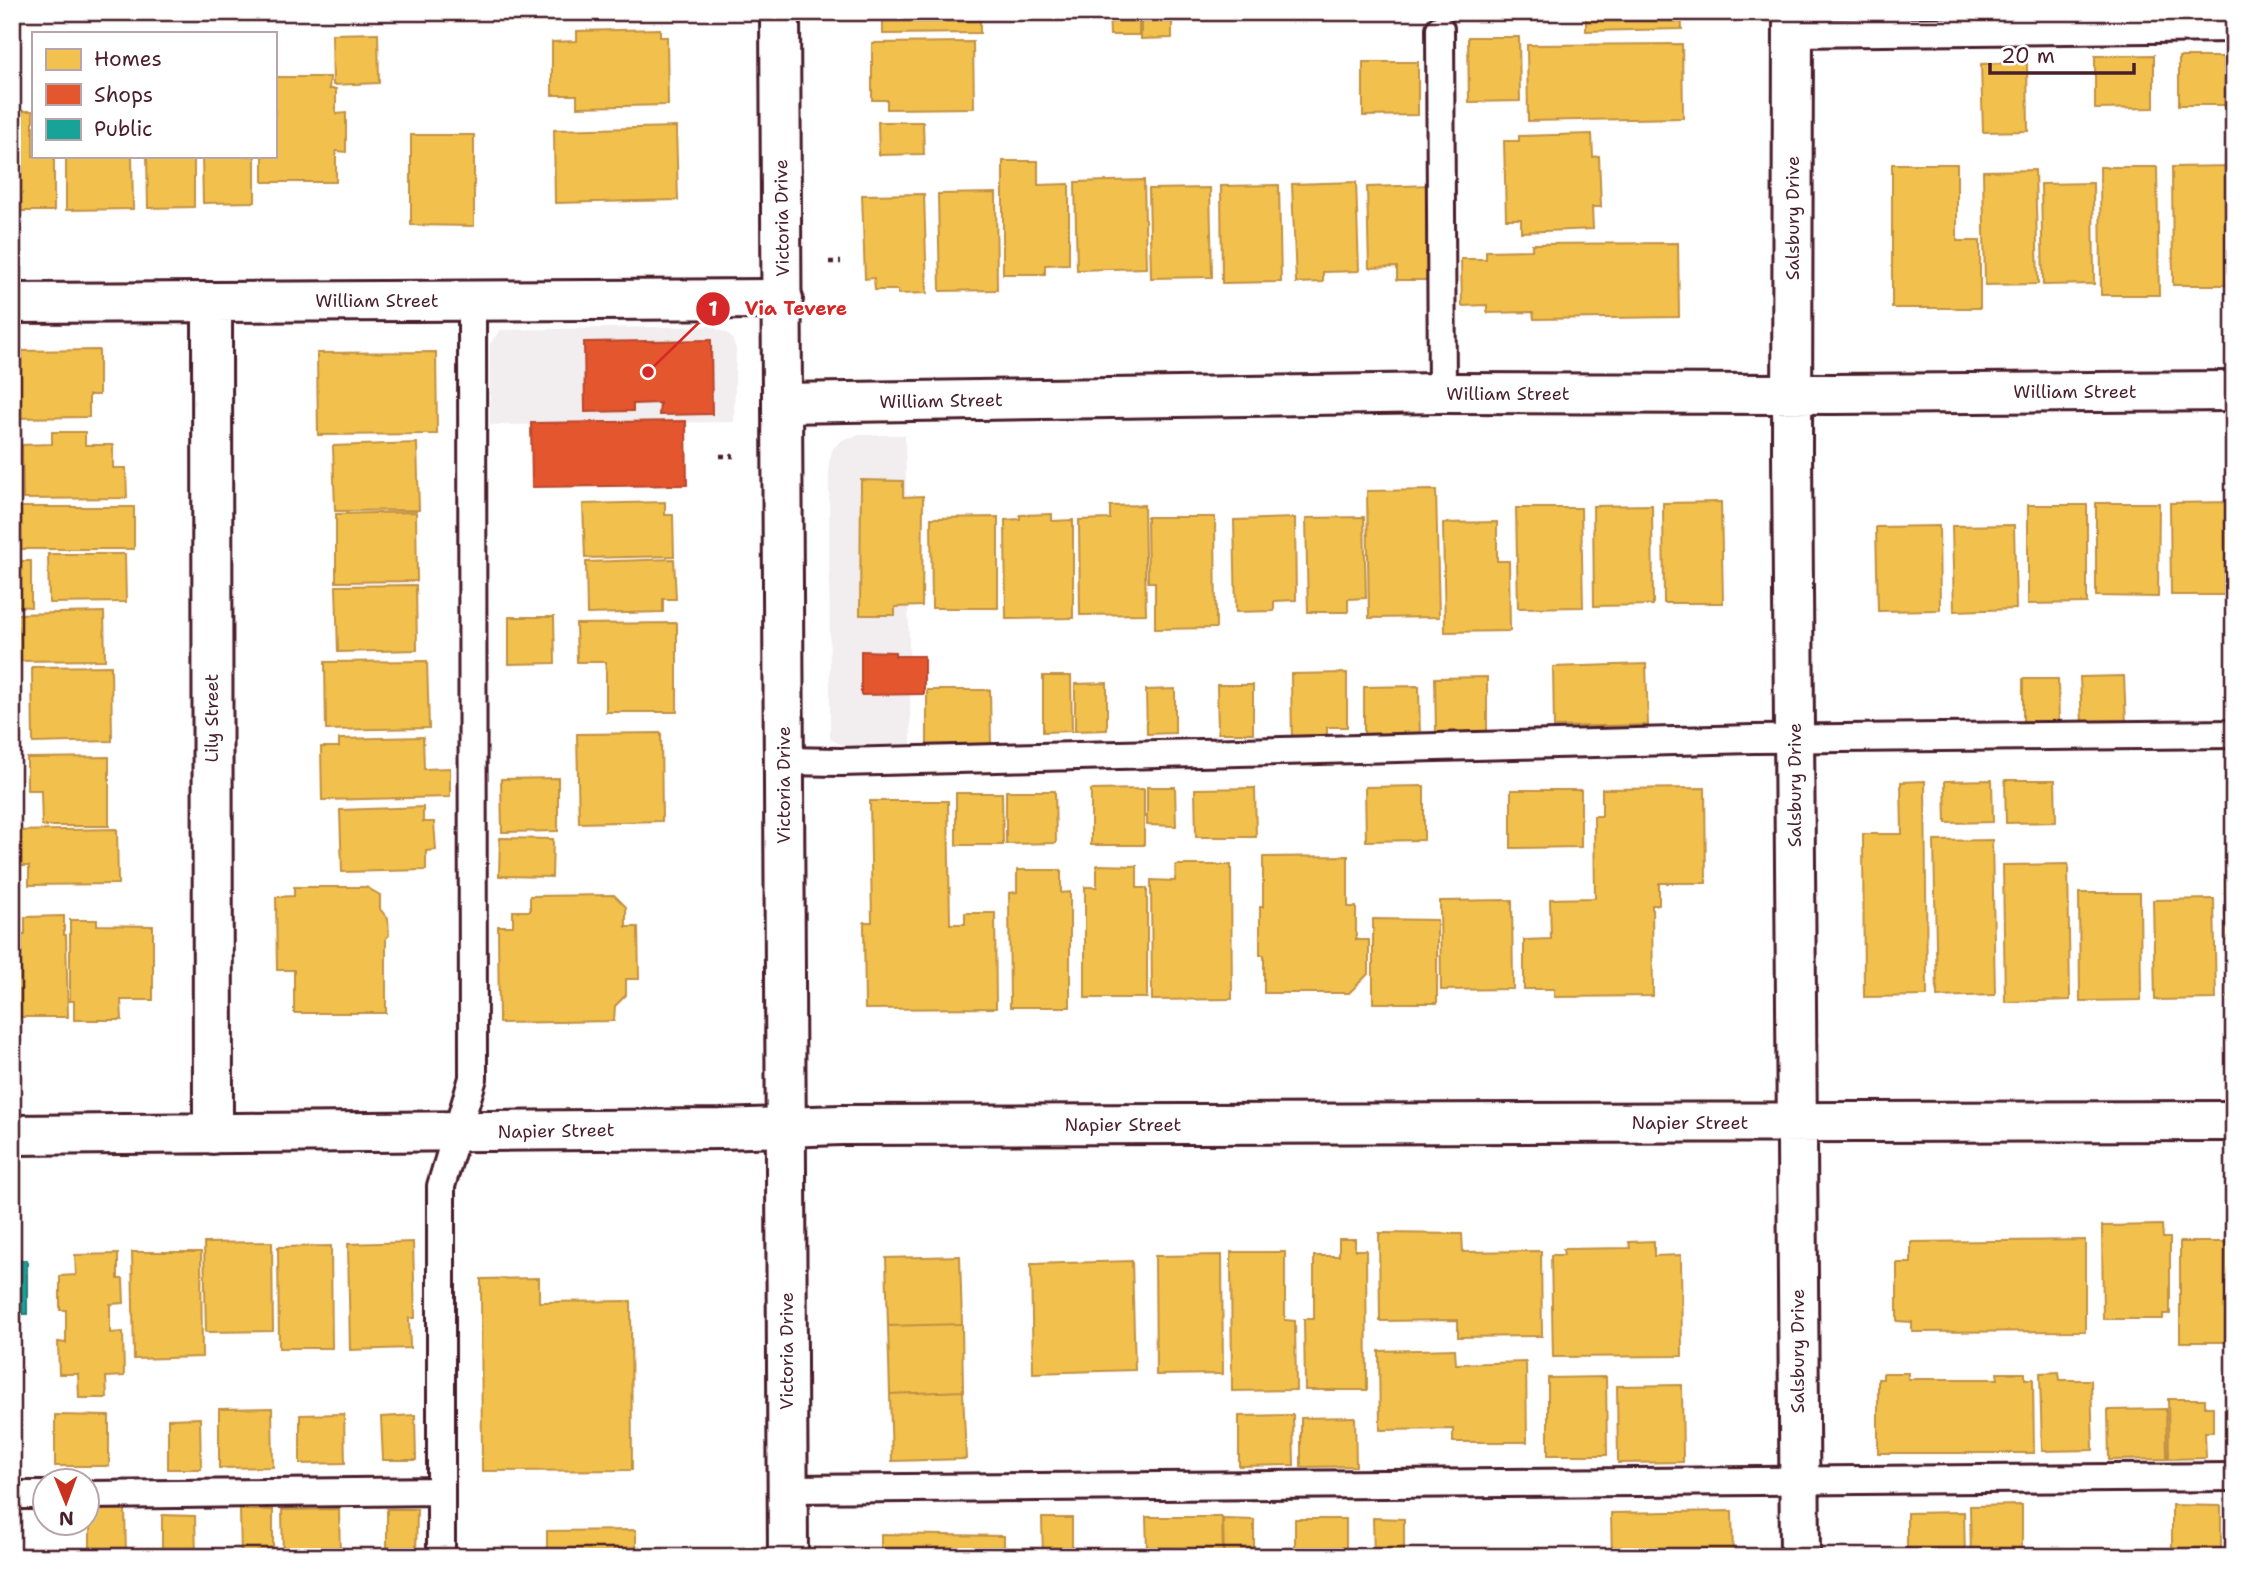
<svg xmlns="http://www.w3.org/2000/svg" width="2246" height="1569" font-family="'Shantell Sans',sans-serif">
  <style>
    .built { fill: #f2eeef }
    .homes { fill: #f2c14e; stroke: #c09044; stroke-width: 2 }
    .shops { fill: #e4572e; stroke: #b6462d; stroke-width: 2 }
    .public { fill: #17a398; stroke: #267b77; stroke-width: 2 }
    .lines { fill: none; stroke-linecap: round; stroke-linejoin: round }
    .lane-casing { stroke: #4a1f2b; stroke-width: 32 }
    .street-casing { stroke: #4a1f2b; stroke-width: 44 }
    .secondary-casing { stroke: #4a1f2b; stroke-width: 44 }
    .path { stroke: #4a1f2b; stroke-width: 4.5; stroke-dasharray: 5 5; stroke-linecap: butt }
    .lane { stroke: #fff; stroke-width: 26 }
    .street { stroke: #fff; stroke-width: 38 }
    .secondary { stroke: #fff; stroke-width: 38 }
    .labels { text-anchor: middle; stroke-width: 7; stroke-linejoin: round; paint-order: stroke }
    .street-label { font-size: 18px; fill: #4a1f2b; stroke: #fff }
    .leader { fill: none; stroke: #d62828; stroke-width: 2.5 }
    .callout-dot { fill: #d62828; stroke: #fff; stroke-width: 2.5 }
    .mark-label { font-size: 21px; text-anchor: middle; font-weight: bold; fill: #fff }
    .callout-label { font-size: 19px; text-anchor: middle; font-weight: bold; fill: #d62828; stroke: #fff; stroke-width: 7; stroke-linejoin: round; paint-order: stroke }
  </style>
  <rect width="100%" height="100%" fill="#fff"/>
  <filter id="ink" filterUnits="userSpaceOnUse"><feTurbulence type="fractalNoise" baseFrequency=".0143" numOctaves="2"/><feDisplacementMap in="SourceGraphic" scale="14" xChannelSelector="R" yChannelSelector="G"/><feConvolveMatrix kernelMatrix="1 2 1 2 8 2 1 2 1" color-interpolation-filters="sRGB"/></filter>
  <g filter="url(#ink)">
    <path class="built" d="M 710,326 L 727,333 L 732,338 L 736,349 L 734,422 L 490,425 L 490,344 L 500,330 Z
      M 859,435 L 905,435 L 911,746 L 844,746 L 830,739 L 829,462 L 833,448 L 844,439 Z"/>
    <path class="homes" d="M 883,12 L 980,12 L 980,33 L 883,34 Z
      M 1109,12 L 1139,12 L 1139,35 L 1110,35 Z
      M 1141,12 L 1172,12 L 1172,38 L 1141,39 Z
      M 1586,12 L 1681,12 L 1682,29 L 1586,31 Z
      M 1891,12 L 1972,12 L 1972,14 L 1891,15 Z
      M 660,29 L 660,37 L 667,37 L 668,105 L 577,107 L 577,95 L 552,95 L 552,42 L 577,41 L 577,31 Z
      M 378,33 L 379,83 L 333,85 L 332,34 Z
      M 1468,37 L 1519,37 L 1520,101 L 1469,102 Z
      M 973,42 L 974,108 L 887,109 L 887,100 L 872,100 L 872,43 Z
      M 1682,44 L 1683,118 L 1528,121 L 1527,45 Z
      M 2154,55 L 2154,108 L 2095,109 L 2095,56 Z
      M 2179,57 L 2227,57 L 2228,105 L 2179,105 Z
      M 1363,62 L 1418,62 L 1418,115 L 1363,116 Z
      M 2027,62 L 2028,131 L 1983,132 L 1981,64 Z
      M 275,77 L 330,77 L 329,89 L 336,89 L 336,114 L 346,113 L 346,152 L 336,151 L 336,182 L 263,182 L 263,156 L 275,156 Z
      M 12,111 L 33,111 L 33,156 L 54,156 L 54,211 L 12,211 Z
      M 878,122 L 923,122 L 924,154 L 879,155 Z
      M 676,127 L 678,200 L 555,203 L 554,130 Z
      M 1592,134 L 1593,157 L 1599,156 L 1601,207 L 1592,207 L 1593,229 L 1521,232 L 1521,219 L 1506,219 L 1504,141 L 1519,141 L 1519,136 Z
      M 411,135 L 474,135 L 474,226 L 411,225 Z
      M 66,156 L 132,156 L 133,209 L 66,210 Z
      M 147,156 L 194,156 L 194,207 L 148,208 Z
      M 202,156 L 255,156 L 255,202 L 203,203 Z
      M 1003,161 L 1038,161 L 1038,185 L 1069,184 L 1069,264 L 1045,265 L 1045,274 L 1003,274 Z
      M 1892,164 L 1957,164 L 1957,241 L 1980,241 L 1980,308 L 1892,308 Z
      M 2233,166 L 2234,285 L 2173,285 L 2172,167 Z
      M 2100,167 L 2157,167 L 2159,295 L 2101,295 Z
      M 2035,170 L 2038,284 L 1985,285 L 1983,171 Z
      M 1144,180 L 1146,268 L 1077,270 L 1075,182 Z
      M 1356,182 L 1359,271 L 1323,272 L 1323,282 L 1296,283 L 1292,184 Z
      M 2093,183 L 2094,284 L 2043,285 L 2041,184 Z
      M 1279,185 L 1281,282 L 1222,283 L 1221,186 Z
      M 1433,185 L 1435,280 L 1397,280 L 1397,267 L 1369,268 L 1367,187 Z
      M 1210,188 L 1212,277 L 1151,278 L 1149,189 Z
      M 996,193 L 997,290 L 940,291 L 938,194 Z
      M 924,194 L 927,293 L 898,294 L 898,290 L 875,290 L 874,278 L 865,279 L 862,195 Z
      M 1678,243 L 1679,317 L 1534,319 L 1533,312 L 1487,313 L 1487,305 L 1462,306 L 1461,259 L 1486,259 L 1486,251 L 1532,250 L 1532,244 Z
      M 99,350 L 99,395 L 89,395 L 89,417 L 12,418 L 14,351 Z
      M 436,352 L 437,434 L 318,435 L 317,353 Z
      M 52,432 L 85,432 L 85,445 L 113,445 L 113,468 L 126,468 L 127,498 L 23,499 L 22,445 L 52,444 Z
      M 417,443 L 419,510 L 335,511 L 333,446 Z
      M 861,480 L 903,481 L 903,497 L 923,496 L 922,606 L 895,607 L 895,615 L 860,615 Z
      M 1436,490 L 1439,617 L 1369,618 L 1367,491 Z
      M 665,502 L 665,515 L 673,515 L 674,556 L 585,558 L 583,504 Z
      M 1721,502 L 1723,603 L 1664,603 L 1663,503 Z
      M 2233,502 L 2233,595 L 2171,595 L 2170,503 Z
      M 2096,503 L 2159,503 L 2158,597 L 2096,596 Z
      M 1144,505 L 1146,614 L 1080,615 L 1079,520 L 1110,519 L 1110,506 Z
      M 1652,505 L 1653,605 L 1594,606 L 1593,506 Z
      M 2028,505 L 2087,505 L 2087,603 L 2028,604 Z
      M 12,507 L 134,507 L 134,549 L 12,549 Z
      M 1516,508 L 1581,508 L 1583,607 L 1518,608 Z
      M 416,512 L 417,581 L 336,582 L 336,514 Z
      M 1052,514 L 1052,521 L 1073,520 L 1073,618 L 1006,619 L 1005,520 L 1020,519 L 1020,515 Z
      M 998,517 L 998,608 L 932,608 L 931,518 Z
      M 1147,517 L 1215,517 L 1216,628 L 1155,629 L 1155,582 L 1148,582 Z
      M 1364,517 L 1366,598 L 1348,599 L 1348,612 L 1308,612 L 1306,518 Z
      M 1295,518 L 1296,600 L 1274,601 L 1274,611 L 1236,612 L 1234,520 Z
      M 1497,522 L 1497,561 L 1509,561 L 1510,631 L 1445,632 L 1443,523 Z
      M 2014,525 L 2016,609 L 1954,611 L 1952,526 Z
      M 1939,526 L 1940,610 L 1878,611 L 1876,527 Z
      M 48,554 L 125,554 L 126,602 L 49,603 Z
      M 674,559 L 676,599 L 663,599 L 663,612 L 587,614 L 586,562 Z
      M 12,561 L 31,561 L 31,607 L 12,606 Z
      M 416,585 L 417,650 L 338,652 L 336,586 Z
      M 104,612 L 105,660 L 15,661 L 14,614 Z
      M 509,617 L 554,617 L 555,663 L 509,664 Z
      M 677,623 L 677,712 L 606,712 L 606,662 L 577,662 L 576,624 Z
      M 427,661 L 429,728 L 326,730 L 325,662 Z
      M 1646,664 L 1648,725 L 1554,727 L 1553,667 Z
      M 111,666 L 112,741 L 33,743 L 32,667 Z
      M 1347,673 L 1347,727 L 1327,727 L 1327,742 L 1292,742 L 1291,674 Z
      M 1043,676 L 1071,676 L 1072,731 L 1043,732 Z
      M 2124,676 L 2126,724 L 2082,725 L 2080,677 Z
      M 1487,677 L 1487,732 L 1436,733 L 1435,678 Z
      M 2023,679 L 2058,679 L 2059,725 L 2023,726 Z
      M 1107,683 L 1107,730 L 1075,731 L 1075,684 Z
      M 1217,685 L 1253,685 L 1253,733 L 1218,733 Z
      M 1419,686 L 1420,739 L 1364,740 L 1364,687 Z
      M 1175,689 L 1175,733 L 1147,734 L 1146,690 Z
      M 927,690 L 990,690 L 991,745 L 927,745 Z
      M 661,733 L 662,821 L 579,823 L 577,734 Z
      M 423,737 L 424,769 L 450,768 L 450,797 L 322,800 L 321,747 L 339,747 L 339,739 Z
      M 109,757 L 109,826 L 42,826 L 41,790 L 27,790 L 27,758 Z
      M 558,778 L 558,831 L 502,832 L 501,779 Z
      M 1992,780 L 1993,822 L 1946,823 L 1945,781 Z
      M 2005,780 L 2055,780 L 2056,822 L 2006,823 Z
      M 1925,781 L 1927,996 L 1864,997 L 1863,834 L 1902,834 L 1901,782 Z
      M 1424,786 L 1424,840 L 1366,841 L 1365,787 Z
      M 1147,787 L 1175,787 L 1176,826 L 1147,825 Z
      M 1255,788 L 1256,837 L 1196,837 L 1195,789 Z
      M 1705,788 L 1706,883 L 1659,883 L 1659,905 L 1652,905 L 1653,996 L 1554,997 L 1554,989 L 1524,989 L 1524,940 L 1551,939 L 1550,899 L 1595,898 L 1594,816 L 1602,816 L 1602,789 Z
      M 1144,789 L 1144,845 L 1091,845 L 1091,790 Z
      M 1511,790 L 1581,790 L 1581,847 L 1511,848 Z
      M 1006,791 L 1055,791 L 1056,843 L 1006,844 Z
      M 956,793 L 1002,793 L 1003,845 L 956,845 Z
      M 870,801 L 948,801 L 950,924 L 965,924 L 965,913 L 995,913 L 996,1008 L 865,1009 L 864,922 L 872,922 Z
      M 423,807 L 423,822 L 434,822 L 436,850 L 426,851 L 426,870 L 342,872 L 340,810 Z
      M 117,829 L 118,884 L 29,885 L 29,866 L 12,866 L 12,831 Z
      M 500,838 L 553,839 L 552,877 L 499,876 Z
      M 1992,840 L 1995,995 L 1937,997 L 1934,841 Z
      M 1348,856 L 1348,907 L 1356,907 L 1356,940 L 1369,940 L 1369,973 L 1349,993 L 1264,993 L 1264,955 L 1260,955 L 1260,907 L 1263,907 L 1263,857 Z
      M 2068,864 L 2070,1000 L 2005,1002 L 2003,865 Z
      M 1097,865 L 1137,866 L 1137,888 L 1147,888 L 1147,998 L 1085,998 L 1085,887 L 1097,887 Z
      M 1176,865 L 1231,865 L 1232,999 L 1152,1000 L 1151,880 L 1175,881 Z
      M 1017,870 L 1061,870 L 1061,893 L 1070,892 L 1070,1007 L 1010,1007 L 1009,893 L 1017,892 Z
      M 2225,880 L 2234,880 L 2234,998 L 2228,998 Z
      M 294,887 L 366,887 L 380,895 L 380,909 L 388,919 L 389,935 L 386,938 L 386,1013 L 294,1013 L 294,970 L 277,970 L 276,897 L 294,896 Z
      M 2079,893 L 2140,893 L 2141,1000 L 2080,1001 Z
      M 614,895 L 626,907 L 626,927 L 638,927 L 639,979 L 626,979 L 626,995 L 615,1006 L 614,1021 L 499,1023 L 498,926 L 513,926 L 513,911 L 530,911 L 530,896 Z
      M 2214,899 L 2216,999 L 2155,1000 L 2153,900 Z
      M 1512,900 L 1513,989 L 1441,990 L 1440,901 Z
      M 64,916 L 64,935 L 66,935 L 68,1017 L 12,1017 L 12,935 L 25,935 L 25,917 Z
      M 1373,919 L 1437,920 L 1437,1003 L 1373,1003 Z
      M 70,920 L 97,920 L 97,925 L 153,926 L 153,1000 L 121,1000 L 122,1020 L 74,1020 L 74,1001 L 70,1001 Z
      M 2162,1225 L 2163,1238 L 2170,1238 L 2170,1314 L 2163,1314 L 2163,1319 L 2103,1319 L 2102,1226 Z
      M 1379,1233 L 1462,1234 L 1463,1252 L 1541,1251 L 1542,1336 L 1458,1337 L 1458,1320 L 1380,1321 Z
      M 1339,1239 L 1355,1239 L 1355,1250 L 1366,1250 L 1367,1390 L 1305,1390 L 1304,1319 L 1314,1319 L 1314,1256 L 1339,1256 Z
      M 2085,1240 L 2085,1331 L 1912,1332 L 1912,1322 L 1897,1321 L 1897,1263 L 1911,1263 L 1911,1242 Z
      M 1654,1241 L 1654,1256 L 1681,1255 L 1682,1356 L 1553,1357 L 1551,1255 L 1564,1255 L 1563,1249 L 1630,1248 L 1629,1242 Z
      M 272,1242 L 273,1331 L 206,1332 L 204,1243 Z
      M 413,1242 L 415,1318 L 409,1318 L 410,1348 L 350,1350 L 348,1244 Z
      M 2180,1242 L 2228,1242 L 2228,1342 L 2180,1342 Z
      M 331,1246 L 332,1348 L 279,1348 L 278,1247 Z
      M 132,1252 L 201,1252 L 202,1357 L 134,1359 Z
      M 1231,1252 L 1285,1252 L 1285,1320 L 1295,1321 L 1296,1390 L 1232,1391 Z
      M 118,1254 L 118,1279 L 123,1279 L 124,1303 L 110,1304 L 110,1333 L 123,1332 L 124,1376 L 106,1377 L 107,1398 L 79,1398 L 78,1374 L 59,1374 L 58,1342 L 66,1343 L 66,1310 L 60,1310 L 60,1276 L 76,1275 L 75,1255 Z
      M 1222,1255 L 1223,1374 L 1156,1375 L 1155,1256 Z
      M 960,1256 L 962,1324 L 888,1326 L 886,1258 Z
      M 1132,1261 L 1135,1370 L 1033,1373 L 1031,1264 Z
      M 539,1278 L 539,1302 L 631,1301 L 632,1470 L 482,1471 L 481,1279 Z
      M 962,1324 L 963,1391 L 890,1394 L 888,1326 Z
      M 1455,1349 L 1456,1364 L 1526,1362 L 1527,1442 L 1453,1442 L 1453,1429 L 1380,1430 L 1379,1351 Z
      M 2059,1372 L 2060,1380 L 2091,1380 L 2093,1450 L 2042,1451 L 2040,1373 Z
      M 1883,1373 L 1908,1373 L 1908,1379 L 1998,1379 L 1997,1373 L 2025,1373 L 2025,1379 L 2033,1379 L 2034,1453 L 1878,1453 L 1878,1379 L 1883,1379 Z
      M 1606,1377 L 1607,1455 L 1548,1455 L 1548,1378 Z
      M 1682,1385 L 1683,1462 L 1618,1463 L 1617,1386 Z
      M 963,1391 L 966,1459 L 892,1461 L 890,1394 Z
      M 2168,1399 L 2205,1399 L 2205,1407 L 2213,1407 L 2213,1432 L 2205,1432 L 2206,1458 L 2169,1459 Z
      M 272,1408 L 273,1467 L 219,1468 L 219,1409 Z
      M 2166,1409 L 2167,1459 L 2109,1460 L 2108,1410 Z
      M 344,1414 L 345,1463 L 300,1464 L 300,1415 Z
      M 55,1415 L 109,1416 L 109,1466 L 55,1466 Z
      M 415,1415 L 416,1460 L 383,1460 L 381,1417 Z
      M 1293,1415 L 1294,1465 L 1239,1466 L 1239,1416 Z
      M 1355,1417 L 1356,1466 L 1301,1467 L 1301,1418 Z
      M 200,1418 L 201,1469 L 168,1469 L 168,1419 Z
      M 2022,1505 L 2022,1557 L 1971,1557 L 1970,1506 Z
      M 2172,1505 L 2221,1506 L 2221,1557 L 2172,1557 Z
      M 90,1509 L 125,1509 L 126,1554 L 90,1553 Z
      M 339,1509 L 340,1557 L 283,1557 L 282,1510 Z
      M 387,1509 L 417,1509 L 416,1555 L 387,1556 Z
      M 240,1510 L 273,1510 L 273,1557 L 241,1557 Z
      M 1732,1511 L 1733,1557 L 1612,1557 L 1611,1513 Z
      M 1964,1512 L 1965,1557 L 1907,1557 L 1907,1513 Z
      M 162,1515 L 195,1516 L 196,1557 L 162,1557 Z
      M 1146,1517 L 1222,1517 L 1223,1557 L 1174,1557 L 1174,1548 L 1147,1549 Z
      M 1042,1518 L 1072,1518 L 1072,1557 L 1043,1557 Z
      M 1373,1518 L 1404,1519 L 1404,1557 L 1374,1557 Z
      M 1223,1519 L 1254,1520 L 1254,1557 L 1224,1557 Z
      M 1295,1519 L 1346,1519 L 1346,1557 L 1295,1557 Z
      M 636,1530 L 636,1557 L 544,1557 L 544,1551 L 547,1551 L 547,1531 Z
      M 881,1534 L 1004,1536 L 1004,1557 L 881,1557 Z"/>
    <path class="shops" d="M 711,340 L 712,414 L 659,415 L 660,403 L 633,404 L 633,411 L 585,412 L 584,342 Z
      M 686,421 L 687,485 L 532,487 L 531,423 Z
      M 861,651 L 895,652 L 895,656 L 924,656 L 924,694 L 861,695 Z"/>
    <path class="public" d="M 12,1260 L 27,1260 L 27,1314 L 12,1314 Z"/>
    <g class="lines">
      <g class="lane-casing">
        <path id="lane" d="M 1440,29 L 1442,393
          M 1793,33 L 2234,28
          M 784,761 L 841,762 L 1754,739 L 2234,734
          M 788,1489 L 2234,1477
          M 12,1495 L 46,1495
          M 88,1495 L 440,1491
          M 441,1557 L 441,1186 L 473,1078 L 472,301"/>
      </g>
      <g class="street-casing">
        <path id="street" d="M 1793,12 L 1792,450 L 1800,1557
          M 212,302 L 213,1134
          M 12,303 L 783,299
          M 782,403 L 1442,393 L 1833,394 L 2234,391
          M 12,1135 L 721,1129 L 841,1125 L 2234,1121"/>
      </g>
      <g class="secondary-casing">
        <path id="secondary" d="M 780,12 L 788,1557"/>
      </g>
      <path class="path" d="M 829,262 L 841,262
        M 720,456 L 734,456"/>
      <use href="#lane" class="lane"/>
      <use href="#street" class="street"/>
      <use href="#secondary" class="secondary"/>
    </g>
  </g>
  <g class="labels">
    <g class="street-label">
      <text transform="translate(782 218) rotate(-91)" y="6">Victoria Drive</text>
      <text transform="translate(1793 218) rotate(-90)" y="6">Salsbury Drive</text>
      <text x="377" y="307">William Street</text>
      <text x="2075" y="398">William Street</text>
      <text x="1508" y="400">William Street</text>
      <text transform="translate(941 401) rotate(-1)" y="6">William Street</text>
      <text transform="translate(212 718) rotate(-90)" y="6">Lily Street</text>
      <text transform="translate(784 785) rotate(-90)" y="6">Victoria Drive</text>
      <text transform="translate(1795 785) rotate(-90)" y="6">Salsbury Drive</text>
      <text x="1690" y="1129">Napier Street</text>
      <text x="1123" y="1131">Napier Street</text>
      <text transform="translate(556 1131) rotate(-1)" y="6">Napier Street</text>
      <text transform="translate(787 1351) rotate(-90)" y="6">Victoria Drive</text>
      <text transform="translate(1798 1351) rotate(-90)" y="6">Salsbury Drive</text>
    </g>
  </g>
  <path class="leader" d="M648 372L713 309"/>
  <g class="callout-dot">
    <circle cx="648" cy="372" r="7"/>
    <circle cx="713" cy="309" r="18"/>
  </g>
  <g class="mark-label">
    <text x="713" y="316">1</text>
  </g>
  <g class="callout-label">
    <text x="796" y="315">Via Tevere</text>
  </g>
  <rect width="2246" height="1569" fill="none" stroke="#fff" stroke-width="42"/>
  <rect x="21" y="21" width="2204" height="1527" fill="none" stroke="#4a1f2b" stroke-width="2.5" filter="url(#ink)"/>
  <rect x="32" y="32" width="245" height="126" fill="#ffffff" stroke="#b7a5aa" stroke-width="2"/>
  <rect x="46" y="49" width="35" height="21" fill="#f2c14e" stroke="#b7a5aa" stroke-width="2"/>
  <text x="94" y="66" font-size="21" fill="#4a1f2b">Homes</text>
  <rect x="46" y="84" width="35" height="21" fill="#e4572e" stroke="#b7a5aa" stroke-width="2"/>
  <text x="94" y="102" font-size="21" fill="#4a1f2b">Shops</text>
  <rect x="46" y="119" width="35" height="21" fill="#17a398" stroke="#b7a5aa" stroke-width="2"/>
  <text x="94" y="136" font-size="21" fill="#4a1f2b">Public</text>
  <g transform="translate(66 1502) rotate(179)"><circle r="33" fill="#ffffff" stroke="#b7a5aa" stroke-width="2"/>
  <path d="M0-5L12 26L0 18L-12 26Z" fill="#c8321e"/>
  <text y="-10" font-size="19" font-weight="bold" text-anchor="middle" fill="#4a1f2b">N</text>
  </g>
  <path d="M1990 63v10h144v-10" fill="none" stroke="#4a1f2b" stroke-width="3.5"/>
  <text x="2001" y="63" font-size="21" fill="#4a1f2b" stroke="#ffffff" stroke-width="5" paint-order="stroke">20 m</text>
</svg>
